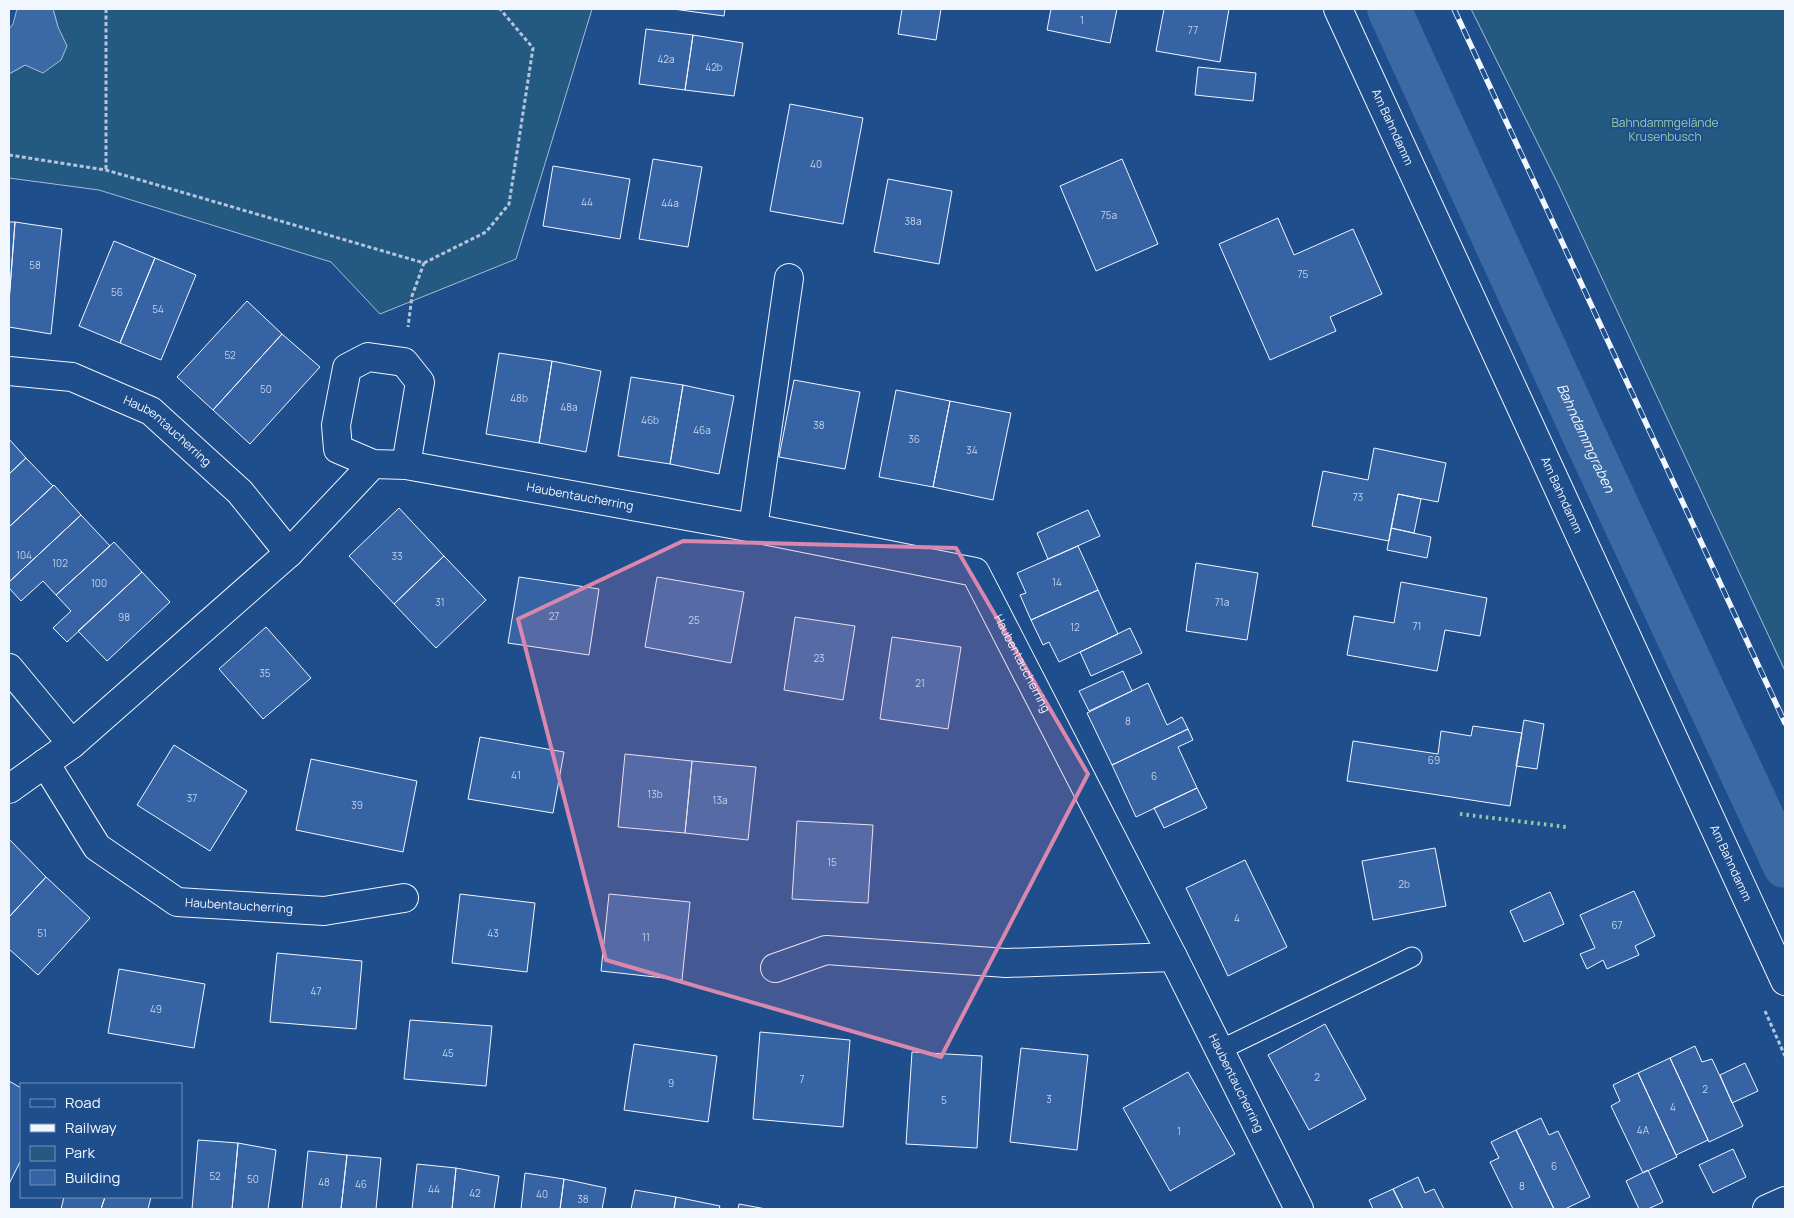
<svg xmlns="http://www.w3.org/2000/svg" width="1794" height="1218" font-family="Manrope,sans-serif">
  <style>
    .green { fill: #245a82; stroke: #a8bbd7 }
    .water { fill: #3b69a3; stroke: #a8bbd7 }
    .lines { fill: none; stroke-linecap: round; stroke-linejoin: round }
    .canal { stroke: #3b69a3; stroke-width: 44 }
    .building { fill: #3563a3; stroke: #f2f6ff }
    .service-casing { stroke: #f2f6ff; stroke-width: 21 }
    .minor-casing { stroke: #f2f6ff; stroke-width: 30 }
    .path { stroke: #b3c4dc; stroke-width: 3; stroke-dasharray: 4 2.5; stroke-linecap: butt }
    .service { stroke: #1f4e8c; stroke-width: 19 }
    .minor { stroke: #1f4e8c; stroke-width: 28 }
    .rail-casing { stroke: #f2f6ff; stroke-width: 5.5 }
    .rail { stroke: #1f4e8c; stroke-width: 4; stroke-dasharray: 11; stroke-linecap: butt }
    .hedge { stroke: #97c8a6; stroke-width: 4; stroke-dasharray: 2.5 4; stroke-linecap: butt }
    .marked { fill: #da87ad; fill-opacity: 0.2; stroke: #da87ad; stroke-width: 4; stroke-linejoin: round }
    .labels { text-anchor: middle; stroke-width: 4; stroke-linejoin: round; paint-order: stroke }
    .number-label { font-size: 10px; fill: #c3d1e8 }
    .park-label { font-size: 12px; fill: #97c8a6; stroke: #1f4e8c }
    .street-label { font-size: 12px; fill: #f2f6ff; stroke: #1f4e8c }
    .water-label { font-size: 14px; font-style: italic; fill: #f2f6ff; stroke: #1f4e8c }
  </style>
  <rect width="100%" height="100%" fill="#1f4e8c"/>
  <path class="green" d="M 53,9 L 592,9 L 516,259 L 380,314 L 331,262 L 99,190 L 9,178 L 9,74 L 25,65 L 58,27 Z
    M 1471,9 L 1785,9 L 1785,671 L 1558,184 Z"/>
  <path class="water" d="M 17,9 L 53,9 L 58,27 L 67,46 L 61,60 L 43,73 L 25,65 L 9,74 L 9,29 L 13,24 Z"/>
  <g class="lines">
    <path class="canal" id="s1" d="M 1389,9 L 1586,439 L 1785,866"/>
  </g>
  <path class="building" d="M 673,9 L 725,9 L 724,16 Z
    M 902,9 L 941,9 L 936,40 L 898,34 Z
    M 1051,9 L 1117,9 L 1110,43 L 1047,30 Z
    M 1164,9 L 1229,9 L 1220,62 L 1156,51 Z
    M 646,29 L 693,35 L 685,90 L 639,84 Z
    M 693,35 L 743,43 L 734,96 L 685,90 Z
    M 1198,67 L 1256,73 L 1253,101 L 1195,95 Z
    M 790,104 L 863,118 L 843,224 L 770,211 Z
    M 653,159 L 702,167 L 688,247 L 639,239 Z
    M 1122,159 L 1158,244 L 1096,271 L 1060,186 Z
    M 553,166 L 630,179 L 620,239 L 543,226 Z
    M 888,179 L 952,191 L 939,264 L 874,252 Z
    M 1278,218 L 1294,255 L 1353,229 L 1382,294 L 1330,317 L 1336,331 L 1270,360 L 1219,244 Z
    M 9,222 L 15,222 L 9,302 Z
    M 15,222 L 62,229 L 51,334 L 9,327 L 9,302 Z
    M 114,241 L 155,258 L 120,343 L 79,326 Z
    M 155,258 L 196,275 L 161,360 L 120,343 Z
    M 247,301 L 282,334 L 213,410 L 177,377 Z
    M 282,334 L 320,367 L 250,444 L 213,410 Z
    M 499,353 L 552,361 L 539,443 L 486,434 Z
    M 552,361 L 601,371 L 586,452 L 539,443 Z
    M 631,377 L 683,385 L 670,464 L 618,456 Z
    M 794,380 L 860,392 L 845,469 L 779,457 Z
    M 683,385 L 734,396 L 719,474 L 670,464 Z
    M 896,390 L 950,401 L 933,487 L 879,477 Z
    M 950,401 L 1011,413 L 993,500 L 933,487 Z
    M 9,439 L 26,458 L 9,474 Z
    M 1374,448 L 1446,463 L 1438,502 L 1398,494 L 1389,541 L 1312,526 L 1323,471 L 1368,480 Z
    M 26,458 L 53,486 L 9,527 L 9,474 Z
    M 54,485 L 81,515 L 9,582 L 9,527 Z
    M 1398,494 L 1421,499 L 1414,533 L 1391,528 Z
    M 399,508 L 444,556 L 394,604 L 349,556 Z
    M 1088,510 L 1100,536 L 1048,559 L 1037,533 Z
    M 81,515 L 110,546 L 56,595 L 43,581 L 21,601 L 9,588 L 9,582 Z
    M 1391,528 L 1431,537 L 1427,558 L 1387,550 Z
    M 114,542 L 142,572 L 67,642 L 53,628 L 71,611 L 56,595 Z
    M 1078,546 L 1098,590 L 1031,620 L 1020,595 L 1026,593 L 1017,573 Z
    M 444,556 L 486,600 L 436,648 L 394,604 Z
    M 1196,563 L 1258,573 L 1247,640 L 1186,631 Z
    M 142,572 L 170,602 L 107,661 L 78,631 Z
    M 519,577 L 599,589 L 589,655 L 508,643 Z
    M 657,577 L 744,592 L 731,663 L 645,647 Z
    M 1401,582 L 1487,598 L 1480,636 L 1445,630 L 1437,671 L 1347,655 L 1354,616 L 1394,623 Z
    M 1098,590 L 1118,634 L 1059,662 L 1049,642 L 1043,645 L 1031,620 Z
    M 795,617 L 855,626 L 843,700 L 784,690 Z
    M 266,627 L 311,678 L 263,719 L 219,669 Z
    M 1130,628 L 1142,653 L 1091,676 L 1080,652 Z
    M 892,637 L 961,647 L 948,729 L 880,719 Z
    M 1123,671 L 1132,691 L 1089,711 L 1079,691 Z
    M 1148,683 L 1167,725 L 1182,717 L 1188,729 L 1112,765 L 1087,713 Z
    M 1524,720 L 1544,724 L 1537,769 L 1516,766 Z
    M 1473,726 L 1522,733 L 1510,806 L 1347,781 L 1353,741 L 1438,754 L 1441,731 L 1471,736 Z
    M 1188,729 L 1193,740 L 1178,747 L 1197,788 L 1136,817 L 1112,765 Z
    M 480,737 L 564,752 L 553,813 L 468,799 Z
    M 174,745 L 247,791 L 210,851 L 137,805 Z
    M 625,754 L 692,761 L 685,833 L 618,827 Z
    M 311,759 L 417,781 L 403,852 L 296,830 Z
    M 692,761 L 756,767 L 748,840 L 685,833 Z
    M 1197,788 L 1207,808 L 1164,828 L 1154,808 Z
    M 797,821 L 873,825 L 868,903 L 792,899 Z
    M 9,839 L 46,877 L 9,917 Z
    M 1435,848 L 1446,906 L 1373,920 L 1362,861 Z
    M 1245,860 L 1287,947 L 1228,976 L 1186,888 Z
    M 46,877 L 90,918 L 38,975 L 9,949 L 9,917 Z
    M 1634,891 L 1655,936 L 1635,946 L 1639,955 L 1607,969 L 1603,960 L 1587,969 L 1580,954 L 1595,948 L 1580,915 Z
    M 1550,892 L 1564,924 L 1524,942 L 1510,911 Z
    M 460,894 L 535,903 L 527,972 L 452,963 Z
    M 609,894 L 690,902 L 682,980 L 601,971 Z
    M 277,953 L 362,961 L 356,1029 L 270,1022 Z
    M 119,969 L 205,984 L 194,1048 L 108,1033 Z
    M 410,1020 L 492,1026 L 486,1086 L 404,1079 Z
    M 1325,1024 L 1366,1099 L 1309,1130 L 1268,1055 Z
    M 760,1032 L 850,1040 L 843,1127 L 753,1119 Z
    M 634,1044 L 717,1056 L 708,1122 L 624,1110 Z
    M 1695,1046 L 1702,1062 L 1712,1059 L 1743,1126 L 1709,1142 L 1670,1058 Z
    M 1021,1048 L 1088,1055 L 1077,1150 L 1010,1142 Z
    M 912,1052 L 982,1056 L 977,1148 L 906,1144 Z
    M 1670,1058 L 1708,1140 L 1676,1155 L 1638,1073 Z
    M 1745,1063 L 1758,1091 L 1732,1103 L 1720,1075 Z
    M 1188,1072 L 1235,1154 L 1170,1191 L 1123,1108 Z
    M 1638,1073 L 1677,1157 L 1643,1173 L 1611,1106 L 1620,1101 L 1613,1085 Z
    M 9,1081 L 21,1088 L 21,1160 L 9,1184 Z
    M 1541,1118 L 1549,1135 L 1558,1131 L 1590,1197 L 1565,1209 L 1554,1209 L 1516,1130 Z
    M 1516,1130 L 1554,1209 L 1513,1209 L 1490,1162 L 1499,1158 L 1491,1142 Z
    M 198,1140 L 238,1143 L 232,1209 L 192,1209 Z
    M 238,1143 L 276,1150 L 268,1209 L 232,1209 Z
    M 1733,1149 L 1746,1177 L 1713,1193 L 1699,1165 Z
    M 308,1151 L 347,1155 L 341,1209 L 302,1209 Z
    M 347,1155 L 381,1158 L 376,1209 L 341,1209 Z
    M 417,1164 L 456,1168 L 452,1209 L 412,1209 Z
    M 456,1168 L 499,1176 L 494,1209 L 452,1209 Z
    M 1648,1170 L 1663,1202 L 1648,1209 L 1639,1209 L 1626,1181 Z
    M 525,1173 L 564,1179 L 560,1209 L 521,1209 Z
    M 1418,1177 L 1425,1193 L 1434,1189 L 1444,1209 L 1403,1209 L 1393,1189 Z
    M 564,1179 L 606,1188 L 602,1209 L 560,1209 Z
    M 1393,1189 L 1403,1209 L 1373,1209 L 1369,1200 Z
    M 635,1190 L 676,1197 L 674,1209 L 631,1209 Z
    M 64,1197 L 105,1197 L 101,1209 L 61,1209 Z
    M 105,1197 L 151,1197 L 148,1209 L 101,1209 Z
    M 676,1197 L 720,1206 L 719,1209 L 674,1209 Z
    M 739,1204 L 766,1209 L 738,1209 Z"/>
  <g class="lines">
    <g class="service-casing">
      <path id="service" d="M 1220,1050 L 1412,957"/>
    </g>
    <g class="minor-casing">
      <g id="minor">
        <path id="s2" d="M 1338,9 L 1785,981"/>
        <path id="s3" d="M 9,371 L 72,377 L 151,411 L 240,492 L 289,553"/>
        <path id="s4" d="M 406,465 L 420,382 L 404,362 L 368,357 L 347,368 L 336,425 L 338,449 L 373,464 L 406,465 L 753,528 L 975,572 L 1173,957 L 1299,1209"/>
        <path d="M 753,528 L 789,278"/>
        <path d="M 9,668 L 72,744"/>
        <path id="s5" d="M 45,763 L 97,847 L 177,902 L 324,911 L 404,898"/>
        <path d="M 9,789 L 72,744 L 289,553 L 373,464"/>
        <path d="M 775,968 L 826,950 L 1006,963 L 1173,957"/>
        <path d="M 1767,1209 L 1785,1201"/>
      </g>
    </g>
    <path class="path" d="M 106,9 L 106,170
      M 9,155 L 106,170 L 424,263 L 412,296 L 408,327
      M 424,263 L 486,232 L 509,204 L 533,48 L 500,9
      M 1765,1011 L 1785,1056"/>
    <use href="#service" class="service"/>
    <use href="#minor" class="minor"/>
    <g class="rail-casing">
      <path id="rail" d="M 1454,9 L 1785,723"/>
    </g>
    <use href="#rail" class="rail"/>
    <path class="hedge" d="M 1460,814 L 1566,827"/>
  </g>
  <path class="marked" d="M 683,541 L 956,548 L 1088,774 L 941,1057 L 606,960 L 518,619 Z"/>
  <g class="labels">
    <g class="number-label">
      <text x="1082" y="24">1</text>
      <text x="1193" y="34">77</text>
      <text x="666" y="63">42a</text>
      <text x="714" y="71">42b</text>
      <text x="816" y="168">40</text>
      <text x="587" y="206">44</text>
      <text x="670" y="207">44a</text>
      <text x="1109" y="219">75a</text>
      <text x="913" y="225">38a</text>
      <text x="35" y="269">58</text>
      <text x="1303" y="278">75</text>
      <text x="117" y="296">56</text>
      <text x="158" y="313">54</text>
      <text x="230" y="359">52</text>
      <text x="266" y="393">50</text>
      <text x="519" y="402">48b</text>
      <text x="569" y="411">48a</text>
      <text x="650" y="424">46b</text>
      <text x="819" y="429">38</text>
      <text x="702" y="434">46a</text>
      <text x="914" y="443">36</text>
      <text x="972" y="454">34</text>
      <text x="1358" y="501">73</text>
      <text x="24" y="559">104</text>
      <text x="397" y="560">33</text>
      <text x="60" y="567">102</text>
      <text x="1057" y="586">14</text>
      <text x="99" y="587">100</text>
      <text x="440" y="606">31</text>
      <text x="1222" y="606">71a</text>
      <text x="554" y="620">27</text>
      <text x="124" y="621">98</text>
      <text x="694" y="624">25</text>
      <text x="1417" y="630">71</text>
      <text x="1075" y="631">12</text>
      <text x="819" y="662">23</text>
      <text x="265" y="677">35</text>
      <text x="920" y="687">21</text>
      <text x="1128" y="725">8</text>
      <text x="1434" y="764">69</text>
      <text x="516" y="779">41</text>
      <text x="1154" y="780">6</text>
      <text x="655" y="798">13b</text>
      <text x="192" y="802">37</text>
      <text x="720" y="804">13a</text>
      <text x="357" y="809">39</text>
      <text x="832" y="866">15</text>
      <text x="1404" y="888">2b</text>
      <text x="1237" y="922">4</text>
      <text x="1617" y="929">67</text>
      <text x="42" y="937">51</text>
      <text x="493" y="937">43</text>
      <text x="646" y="941">11</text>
      <text x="316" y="995">47</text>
      <text x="156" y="1013">49</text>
      <text x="448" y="1057">45</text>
      <text x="1317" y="1081">2</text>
      <text x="802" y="1083">7</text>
      <text x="671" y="1087">9</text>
      <text x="1705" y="1093">2</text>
      <text x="1049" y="1103">3</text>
      <text x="944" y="1104">5</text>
      <text x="1673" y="1111">4</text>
      <text x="1643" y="1134">4A</text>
      <text x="1179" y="1135">1</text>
      <text x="1554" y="1170">6</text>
      <text x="215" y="1180">52</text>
      <text x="253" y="1183">50</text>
      <text x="324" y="1186">48</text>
      <text x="361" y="1188">46</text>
      <text x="1522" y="1190">8</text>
      <text x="434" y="1193">44</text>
      <text x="475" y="1197">42</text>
      <text x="542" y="1198">40</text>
      <text x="583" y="1203">38</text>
    </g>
    <g class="park-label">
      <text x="1665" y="127">Bahndammgelände<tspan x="1665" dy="14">Krusenbusch</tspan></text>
    </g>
    <g class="street-label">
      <text dy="4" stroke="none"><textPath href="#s2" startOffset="130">Am Bahndamm</textPath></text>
      <text dy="4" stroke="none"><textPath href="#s3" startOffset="174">Haubentaucherring</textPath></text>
      <text dy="4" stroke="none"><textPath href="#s2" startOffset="535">Am Bahndamm</textPath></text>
      <text dy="4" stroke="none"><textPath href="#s4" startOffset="500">Haubentaucherring</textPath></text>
      <text dy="4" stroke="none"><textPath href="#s4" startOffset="1005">Haubentaucherring</textPath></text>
      <text dy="4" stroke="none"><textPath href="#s2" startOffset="940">Am Bahndamm</textPath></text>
      <text dy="4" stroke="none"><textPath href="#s5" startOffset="258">Haubentaucherring</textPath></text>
      <text dy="4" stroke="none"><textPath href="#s4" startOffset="1476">Haubentaucherring</textPath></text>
    </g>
    <g class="water-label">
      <text dy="5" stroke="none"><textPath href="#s1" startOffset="472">Bahndammgraben</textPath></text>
    </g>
  </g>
  <rect width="1794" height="1218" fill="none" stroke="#f2f6ff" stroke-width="20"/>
  <rect x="20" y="1083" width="162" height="115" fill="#1f4e8c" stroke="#7391ba"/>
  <rect x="30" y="1099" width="25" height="8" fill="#1f4e8c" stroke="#7391ba"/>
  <text x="65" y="1108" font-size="15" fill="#f2f6ff">Road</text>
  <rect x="30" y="1124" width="25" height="8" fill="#f2f6ff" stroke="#7391ba"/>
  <text x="65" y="1133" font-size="15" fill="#f2f6ff">Railway</text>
  <rect x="30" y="1146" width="25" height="15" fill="#245a82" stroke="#7391ba"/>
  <text x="65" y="1158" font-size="15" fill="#f2f6ff">Park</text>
  <rect x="30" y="1170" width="25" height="15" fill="#3563a3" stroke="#7391ba"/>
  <text x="65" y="1183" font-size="15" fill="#f2f6ff">Building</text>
</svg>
